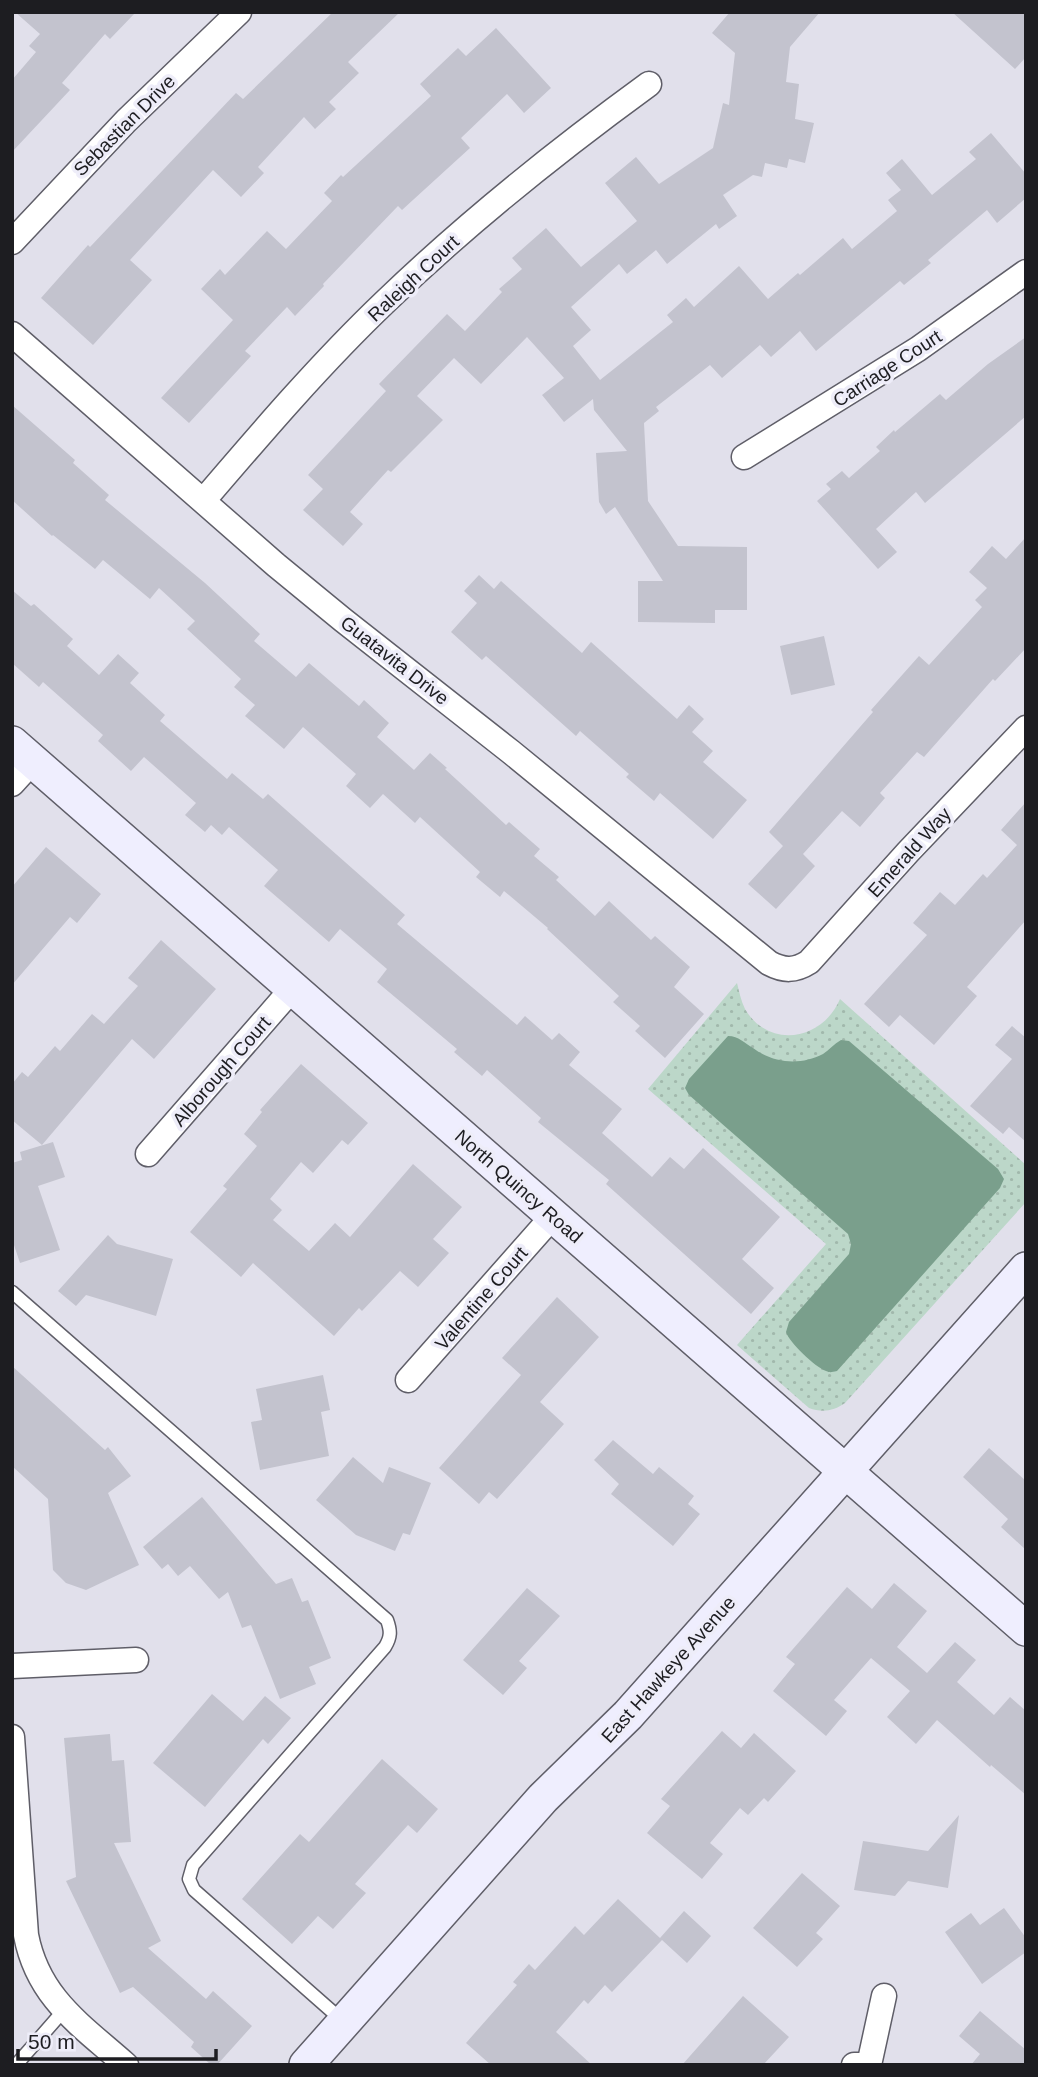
<svg xmlns="http://www.w3.org/2000/svg" width="1038" height="2077" font-family="Helvetica,sans-serif">
  <style>
    .green { fill: url(#green-dots) }
    .water { fill: #7a9f8c }
    .building { fill: #c3c3ce }
    .lines { fill: none; stroke-linecap: round; stroke-linejoin: round }
    .lane-casing { stroke: #5f5e68; stroke-width: 15 }
    .street-casing { stroke: #5f5e68; stroke-width: 27 }
    .secondary-casing { stroke: #5f5e68; stroke-width: 36 }
    .lane { stroke: #fff; stroke-width: 12 }
    .street { stroke: #fff; stroke-width: 24 }
    .secondary { stroke: #efeefe; stroke-width: 33 }
    .labels { text-anchor: middle; stroke-width: 7; stroke-linejoin: round; paint-order: stroke }
    .street-label { font-size: 19px; fill: #1d1d21; stroke: #eeedf9 }
  </style>
  <defs>
    <pattern id="green-dots" width="8" height="8" patternUnits="userSpaceOnUse" patternTransform="scale(1.75)"><rect width="8" height="8" fill="#bcd7c9"/><path d="M2 2h.1M6 6h.1" fill="none" stroke="#a1b8ac" stroke-width="1.8" stroke-linecap="round"/></pattern>
  </defs>
  <rect width="100%" height="100%" fill="#e1e0eb"/>
  <path class="green" d="M 737,983 C 739,991 741,1001 745,1009 C 769,1050 823,1040 840,999 L 1026,1165 L 1026,1202 L 845,1403 C 834,1411 822,1413 809,1408 L 737,1345 L 826,1244 L 648,1089 Z"/>
  <path class="water" d="M 728,1036 C 739,1036 744,1043 753,1048 C 773,1063 800,1066 823,1054 C 829,1050 834,1044 841,1040 L 849,1041 L 998,1169 L 1004,1179 L 1000,1188 L 837,1371 C 831,1372 831,1373 826,1371 C 815,1367 789,1342 786,1332 L 789,1322 L 849,1254 L 851,1244 L 848,1234 L 689,1095 L 685,1088 L 689,1079 Z"/>
  <path class="building" d="M 15,12 L 136,12 L 110,39 L 105,34 L 62,83 L 70,90 L 12,152 L 12,80 L 36,52 L 29,46 L 40,34 Z
    M 333,12 L 400,12 L 348,62 L 359,73 L 329,102 L 336,109 L 315,129 L 304,117 L 258,167 L 264,173 L 241,197 L 213,170 L 130,260 L 152,280 L 93,345 L 41,298 L 88,245 L 90,247 L 236,93 L 243,99 Z
    M 730,12 L 820,12 L 790,47 L 786,82 L 799,84 L 795,119 L 814,123 L 805,163 L 789,159 L 787,168 L 765,163 L 762,177 L 753,175 L 723,195 L 737,216 L 719,229 L 716,224 L 667,264 L 656,250 L 627,274 L 619,264 L 571,307 L 591,330 L 573,346 L 600,380 L 673,322 L 667,315 L 686,298 L 694,307 L 739,266 L 768,299 L 798,273 L 800,275 L 843,238 L 852,249 L 897,211 L 888,200 L 901,190 L 886,173 L 902,159 L 932,195 L 976,159 L 969,152 L 991,133 L 1026,174 L 1026,198 L 997,223 L 987,210 L 928,260 L 931,263 L 904,285 L 900,281 L 816,351 L 800,331 L 771,357 L 760,345 L 722,378 L 710,365 L 656,407 L 659,411 L 644,423 L 648,501 L 678,546 L 747,547 L 747,610 L 715,610 L 715,623 L 638,622 L 638,581 L 663,581 L 615,507 L 606,514 L 599,502 L 596,453 L 627,451 L 594,410 L 593,399 L 564,422 L 542,395 L 564,378 L 527,337 L 481,384 L 454,358 L 417,396 L 443,420 L 391,472 L 388,470 L 350,512 L 363,524 L 343,546 L 303,510 L 323,489 L 308,475 L 386,391 L 379,384 L 447,314 L 465,331 L 502,292 L 499,289 L 522,269 L 512,258 L 546,228 L 581,267 L 637,221 L 605,183 L 636,157 L 659,184 L 713,148 L 723,103 L 729,105 L 735,53 L 712,33 Z
    M 952,12 L 1026,12 L 1026,57 L 1015,69 Z
    M 496,28 L 551,88 L 524,113 L 507,94 L 461,138 L 470,148 L 402,210 L 398,206 L 323,284 L 324,286 L 295,316 L 287,307 L 245,351 L 251,356 L 189,423 L 161,398 L 233,320 L 201,289 L 220,269 L 225,275 L 267,231 L 286,249 L 332,201 L 324,193 L 341,175 L 343,177 L 431,96 L 420,84 L 458,48 L 466,56 Z
    M 1026,337 L 1026,416 L 925,503 L 916,492 L 876,529 L 897,552 L 878,569 L 817,501 L 831,489 L 826,484 L 842,471 L 849,478 L 880,451 L 876,447 L 894,430 L 895,432 L 940,394 L 946,400 L 988,364 Z
    M 12,405 L 75,460 L 73,463 L 109,495 L 105,500 L 205,583 L 260,634 L 254,641 L 296,677 L 309,663 L 359,706 L 364,700 L 389,723 L 377,737 L 414,770 L 430,753 L 447,768 L 445,769 L 506,825 L 509,822 L 540,849 L 534,856 L 559,877 L 556,880 L 595,916 L 609,901 L 651,940 L 655,936 L 690,967 L 674,987 L 704,1014 L 665,1058 L 635,1031 L 640,1026 L 613,1002 L 619,996 L 547,929 L 548,928 L 504,891 L 500,897 L 476,877 L 480,872 L 420,817 L 415,823 L 383,794 L 370,808 L 346,786 L 356,774 L 303,727 L 284,749 L 245,716 L 255,705 L 234,687 L 241,679 L 187,629 L 195,621 L 159,588 L 150,599 L 103,560 L 95,569 L 53,535 L 52,536 L 12,500 Z
    M 1026,537 L 1026,648 L 995,681 L 993,679 L 924,757 L 917,752 L 880,793 L 885,798 L 860,827 L 842,811 L 803,854 L 815,866 L 776,909 L 748,884 L 783,846 L 769,832 L 873,712 L 871,710 L 919,656 L 929,665 L 982,607 L 975,600 L 987,588 L 969,572 L 992,546 L 1006,559 Z
    M 479,575 L 494,589 L 501,581 L 582,653 L 591,642 L 677,719 L 689,705 L 704,719 L 692,732 L 713,751 L 703,762 L 747,800 L 713,839 L 660,793 L 654,801 L 626,777 L 629,774 L 580,731 L 576,736 L 486,656 L 482,660 L 451,632 L 477,603 L 464,591 Z
    M 12,590 L 31,606 L 34,604 L 73,639 L 67,646 L 99,675 L 118,654 L 139,673 L 130,683 L 165,715 L 160,721 L 227,779 L 232,773 L 263,799 L 268,794 L 405,915 L 397,924 L 517,1025 L 525,1016 L 552,1040 L 559,1033 L 580,1052 L 569,1065 L 622,1109 L 602,1133 L 652,1177 L 670,1157 L 684,1169 L 703,1148 L 780,1217 L 742,1259 L 774,1288 L 751,1314 L 606,1184 L 609,1180 L 538,1122 L 541,1118 L 487,1070 L 482,1076 L 454,1052 L 457,1049 L 377,982 L 387,969 L 340,929 L 329,942 L 264,886 L 278,870 L 229,827 L 222,835 L 211,825 L 205,832 L 185,815 L 196,803 L 144,757 L 131,771 L 98,741 L 103,735 L 43,682 L 39,687 L 12,663 Z
    M 824,636 L 835,685 L 791,695 L 780,646 Z
    M 1026,802 L 1026,920 L 967,987 L 977,996 L 934,1045 L 900,1015 L 889,1027 L 864,1004 L 927,935 L 913,923 L 940,892 L 955,905 L 983,874 L 987,878 L 1017,845 L 1001,830 Z
    M 46,847 L 101,894 L 77,923 L 70,917 L 12,985 L 12,887 Z
    M 161,940 L 216,989 L 154,1059 L 132,1039 L 42,1145 L 12,1120 L 12,1084 L 22,1072 L 28,1077 L 55,1046 L 60,1051 L 92,1014 L 104,1024 L 138,986 L 128,978 Z
    M 1012,1026 L 1026,1038 L 1026,1142 L 1009,1127 L 1003,1134 L 970,1106 L 1012,1059 L 995,1045 Z
    M 301,1064 L 368,1123 L 348,1145 L 342,1140 L 313,1173 L 301,1162 L 270,1199 L 282,1210 L 273,1220 L 309,1251 L 335,1223 L 350,1237 L 413,1164 L 462,1207 L 433,1239 L 449,1253 L 418,1287 L 400,1271 L 362,1311 L 359,1308 L 334,1336 L 253,1263 L 241,1277 L 190,1232 L 227,1189 L 223,1186 L 257,1146 L 244,1134 L 262,1112 L 260,1110 Z
    M 53,1142 L 65,1177 L 38,1186 L 60,1250 L 20,1263 L 12,1239 L 12,1163 L 22,1160 L 20,1152 Z
    M 108,1235 L 117,1244 L 173,1259 L 156,1316 L 86,1295 L 76,1306 L 58,1291 Z
    M 557,1297 L 599,1337 L 540,1402 L 564,1424 L 497,1499 L 489,1492 L 479,1504 L 439,1468 L 521,1375 L 502,1358 Z
    M 12,1366 L 105,1450 L 108,1447 L 131,1476 L 108,1493 L 139,1565 L 86,1590 L 66,1583 L 53,1570 L 48,1499 L 12,1466 Z
    M 323,1375 L 330,1410 L 321,1412 L 329,1456 L 260,1470 L 251,1422 L 262,1420 L 256,1389 Z
    M 613,1440 L 653,1474 L 659,1467 L 694,1496 L 688,1504 L 700,1514 L 673,1546 L 611,1494 L 619,1484 L 594,1460 Z
    M 989,1448 L 1026,1481 L 1026,1550 L 1001,1527 L 1008,1519 L 963,1477 Z
    M 353,1457 L 383,1483 L 389,1467 L 431,1483 L 410,1535 L 403,1533 L 395,1551 L 356,1535 L 316,1500 Z
    M 202,1497 L 276,1584 L 292,1578 L 302,1602 L 308,1600 L 331,1658 L 309,1667 L 316,1684 L 280,1699 L 251,1625 L 242,1628 L 228,1592 L 219,1599 L 190,1566 L 178,1576 L 168,1564 L 162,1569 L 143,1547 Z
    M 894,1583 L 927,1611 L 897,1647 L 927,1673 L 955,1642 L 976,1660 L 957,1682 L 994,1715 L 1010,1697 L 1026,1711 L 1026,1795 L 991,1765 L 990,1767 L 937,1720 L 916,1744 L 887,1717 L 910,1691 L 871,1658 L 834,1700 L 847,1711 L 826,1736 L 773,1691 L 795,1664 L 786,1657 L 847,1587 L 872,1609 Z
    M 527,1588 L 560,1616 L 519,1661 L 527,1668 L 503,1695 L 463,1660 Z
    M 212,1694 L 243,1721 L 265,1696 L 291,1718 L 268,1744 L 263,1739 L 205,1807 L 153,1763 Z
    M 722,1731 L 741,1748 L 754,1733 L 796,1771 L 768,1802 L 764,1798 L 748,1815 L 740,1808 L 710,1843 L 723,1854 L 702,1879 L 647,1833 L 670,1806 L 661,1799 Z
    M 110,1734 L 112,1761 L 124,1760 L 131,1842 L 114,1843 L 161,1941 L 148,1948 L 206,1999 L 213,1991 L 252,2026 L 217,2065 L 211,2065 L 191,2047 L 194,2042 L 133,1987 L 120,1993 L 66,1881 L 76,1877 L 64,1738 Z
    M 382,1759 L 438,1809 L 417,1833 L 408,1825 L 355,1884 L 366,1893 L 333,1929 L 318,1916 L 292,1944 L 242,1899 L 300,1834 L 309,1842 Z
    M 959,1815 L 948,1888 L 908,1881 L 895,1896 L 854,1890 L 863,1841 L 928,1851 Z
    M 802,1873 L 840,1906 L 816,1933 L 823,1939 L 797,1967 L 753,1928 Z
    M 618,1899 L 660,1938 L 684,1911 L 711,1936 L 687,1963 L 662,1940 L 612,1992 L 605,1985 L 588,2004 L 584,2000 L 556,2032 L 592,2065 L 491,2065 L 466,2043 L 517,1985 L 513,1982 L 529,1964 L 535,1970 L 575,1926 L 584,1935 Z
    M 1004,1908 L 1026,1938 L 1026,1952 L 982,1984 L 945,1932 L 971,1913 L 980,1925 Z
    M 743,1996 L 789,2037 L 763,2065 L 682,2065 Z
    M 980,2011 L 1026,2050 L 1026,2065 L 971,2065 L 980,2054 L 959,2036 Z"/>
  <g class="lines">
    <g class="lane-casing">
      <path id="lane" d="M 12,1292 L 387,1620 C 391,1631 391,1637 385,1647 L 193,1865 L 189,1879 L 194,1890 L 344,2022
        M 16,2065 L 65,2009"/>
    </g>
    <g class="street-casing">
      <path id="street" d="M 12,242 L 126,121 L 239,12
        M 12,334 L 276,565 L 343,620 L 511,752 L 769,963 C 784,971 795,971 809,962 L 908,852 L 1026,728
        M 744,457 L 918,349 L 1026,272
        M 203,501 C 262,432 321,363 386,301 C 468,222 557,151 649,84
        M 12,784 L 33,761
        M 148,1154 L 293,988
        M 408,1380 L 553,1216
        M 12,1666 L 136,1660
        M 12,1737 L 26,1935 C 38,1998 81,2025 126,2065
        M 854,2065 L 869,2065 L 884,1996"/>
    </g>
    <g class="secondary-casing">
      <path id="secondary" d="M 12,743 L 1026,1629
        M 306,2065 L 543,1798 L 628,1715 L 1026,1269"/>
    </g>
    <use href="#lane" class="lane"/>
    <use href="#street" class="street"/>
    <use href="#secondary" class="secondary"/>
  </g>
  <g class="labels">
    <g class="street-label">
      <text transform="translate(124 125) rotate(-45)" y="7">Sebastian Drive</text>
      <text transform="translate(413 278) rotate(-43)" y="7">Raleigh Court</text>
      <text transform="translate(887 368) rotate(-33)" y="7">Carriage Court</text>
      <text transform="translate(395 660) rotate(38)" y="7">Guatavita Drive</text>
      <text transform="translate(909 852) rotate(-48)" y="7">Emerald Way</text>
      <text transform="translate(221 1071) rotate(-49)" y="7">Alborough Court</text>
      <text transform="translate(519 1186) rotate(41)" y="7">North Quincy Road</text>
      <text transform="translate(481 1298) rotate(-49)" y="7">Valentine Court</text>
      <text transform="translate(668 1669) rotate(-48)" y="7">East Hawkeye Avenue</text>
    </g>
  </g>
  <rect width="1038" height="2077" fill="none" stroke="#1d1d21" stroke-width="28"/>
  <path d="M18 2049v10h198v-10" fill="none" stroke="#1d1d21" stroke-width="3.5"/>
  <text x="28" y="2049" font-size="21" fill="#1d1d21" stroke="#eeedf9" stroke-width="5" paint-order="stroke">50 m</text>
</svg>
